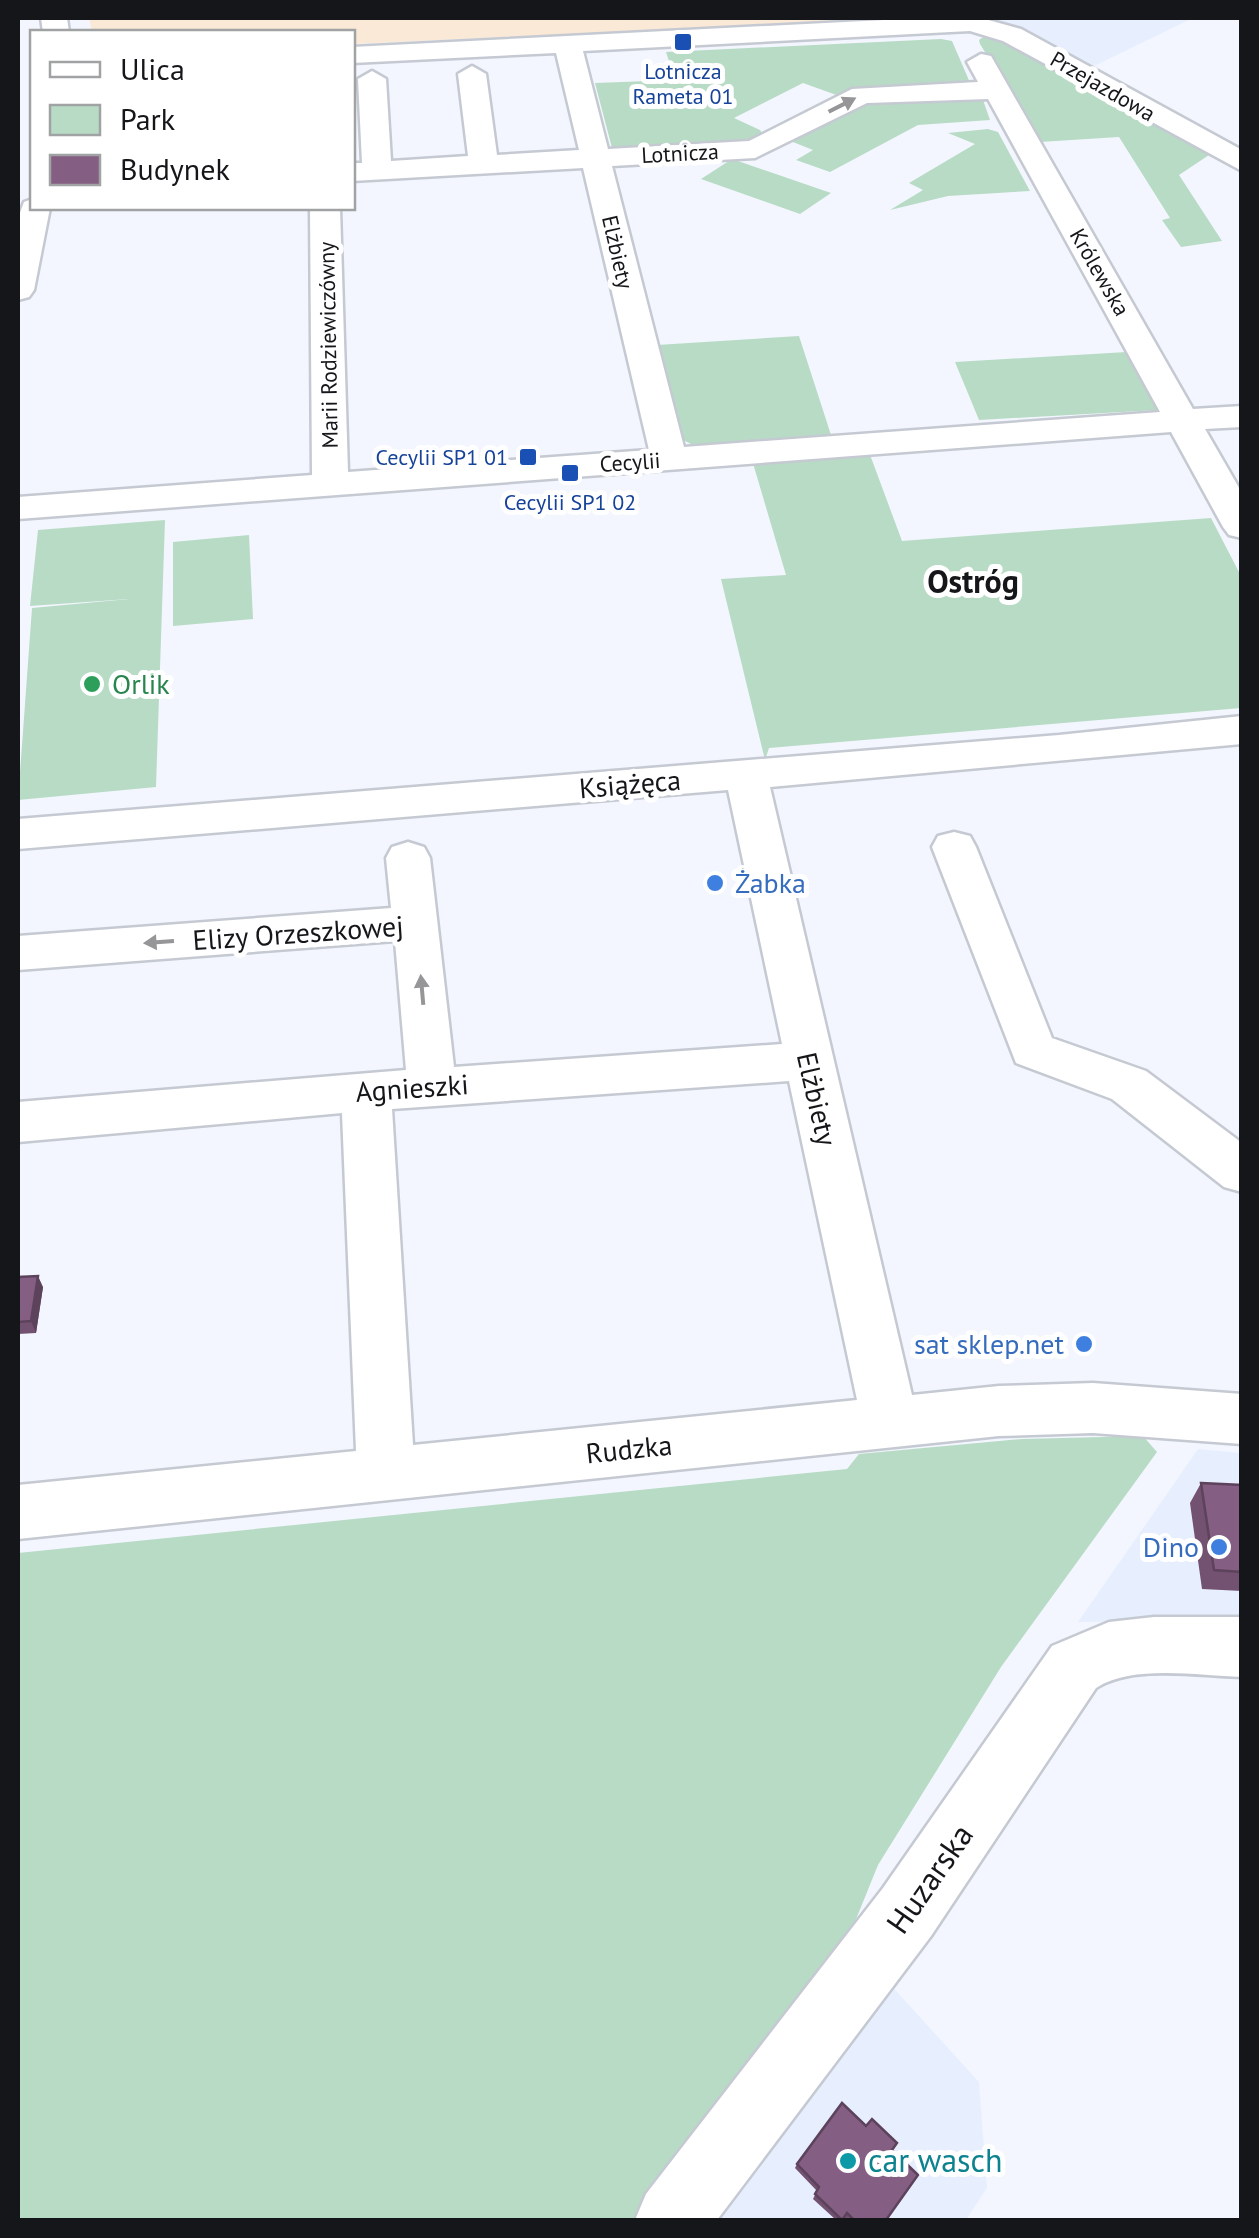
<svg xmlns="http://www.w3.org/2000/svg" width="1259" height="2238" font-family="'PT Sans',sans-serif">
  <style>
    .built { fill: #e7efff }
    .industrial { fill: #fae9d7 }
    .green { fill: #b8dbc5 }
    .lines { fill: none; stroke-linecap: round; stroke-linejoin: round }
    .minor-casing { stroke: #c5c9d2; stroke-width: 5 }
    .minor { fill: #fff; fill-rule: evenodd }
    .wall { fill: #725171 }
    .shaded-wall { fill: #5d425c }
    .building { fill: #855e83; stroke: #5d425c; stroke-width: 2.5 }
    .oneway { fill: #969698 }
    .transit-dot { fill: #1a4fb4; stroke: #fff; stroke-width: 4 }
    .leisure-dot { fill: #2e9e5b; stroke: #fff; stroke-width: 4 }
    .shop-dot { fill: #3f7fe0; stroke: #fff; stroke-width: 4 }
    .culture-dot { fill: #0f9aa8; stroke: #fff; stroke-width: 4 }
    .labels { text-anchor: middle; stroke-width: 10; stroke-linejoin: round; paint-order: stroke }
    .far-transit-label { font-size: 22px; fill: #164399; stroke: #fff }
    .far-street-label { font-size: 22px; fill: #151619; stroke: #fff }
    .leisure-label { font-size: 28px; fill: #27864d; stroke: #fff; text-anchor: start }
    .street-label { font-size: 28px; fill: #151619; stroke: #fff }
    .shop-label { font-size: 28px; fill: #366cbe; stroke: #fff; text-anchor: end }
    .far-district-label { font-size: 32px; font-weight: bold; fill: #151619; stroke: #fff }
    .near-street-label { font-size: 32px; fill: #151619; stroke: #fff }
    .near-culture-label { font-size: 32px; fill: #0d838f; stroke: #fff; text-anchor: start }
  </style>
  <rect width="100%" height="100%" fill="#f3f6fe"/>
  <path class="built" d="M 996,18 L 1193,18 L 1088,69 Z
    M 1198,1449 L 1241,1453 L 1241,1621 L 1078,1622 Z
    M 878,1971 L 979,2082 L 987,2188 L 966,2220 L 685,2220 Z"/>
  <path class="industrial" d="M 89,18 L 919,18 L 353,44 L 352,32 L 92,32 Z"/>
  <path class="green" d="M 986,35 L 1001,37 L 1209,155 L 1179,175 L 1222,241 L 1181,247 L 1162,220 L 1170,218 L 1119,137 L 1040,142 L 980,44 L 979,40 Z
    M 941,39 L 952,41 L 971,85 L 842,97 L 803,83 L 734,118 L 760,130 L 766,139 L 752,144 L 621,152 L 612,148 L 595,83 L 675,80 L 666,52 Z
    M 982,97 L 990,120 L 918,125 L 830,172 L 796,160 L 813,150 L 788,140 L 864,101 Z
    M 988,129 L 998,132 L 1030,191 L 948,196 L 890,210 L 923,190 L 909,183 L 975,144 L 948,133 Z
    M 732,159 L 831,193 L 800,214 L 701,179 Z
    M 799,336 L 831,435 L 693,445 L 681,439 L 657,345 Z
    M 1127,352 L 1158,410 L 979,420 L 955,362 Z
    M 869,452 L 902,541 L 1211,518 L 1241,576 L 1241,708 L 769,748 L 765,760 L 721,579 L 786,575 L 752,460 Z
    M 165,520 L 156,787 L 18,800 L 32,608 L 129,599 L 30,606 L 38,530 Z
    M 249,535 L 253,619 L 173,626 L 173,542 Z
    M 1143,1436 L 1157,1452 L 1001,1667 L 878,1865 L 833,1976 L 640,2220 L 18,2220 L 18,1553 L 847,1469 L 859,1454 L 1022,1439 Z"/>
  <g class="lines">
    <g class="minor-casing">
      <path id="minor" d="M 41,18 L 67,18 L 69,32 L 43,32 Z
        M 923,18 L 981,18 L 1021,29 L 1242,150 L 1242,171 L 1003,41 L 970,31 L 583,51 L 608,149 L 749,141 L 852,89 L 978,82 L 967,62 L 981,54 L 991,56 L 1193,409 L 1242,406 L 1242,427 L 1205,429 L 1242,493 L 1242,538 L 1229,535 L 1223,527 L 1171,432 L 18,519 L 18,497 L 312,475 L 310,208 L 340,208 L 348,472 L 649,450 L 583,168 L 352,181 L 352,163 L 362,163 L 358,79 L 372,71 L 386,79 L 391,161 L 468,156 L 458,74 L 472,66 L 486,74 L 497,155 L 579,150 L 556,53 L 352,63 L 352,47 ZM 988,99 L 1160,412 L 684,447 L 612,166 L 755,158 L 867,103 Z
        M 32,199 L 32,208 L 50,208 L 34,290 L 29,297 L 18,300 L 18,218 L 24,202 Z
        M 1242,716 L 1242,744 L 770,787 L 912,1395 L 999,1386 L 1093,1383 L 1242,1394 L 1242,1444 L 1093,1433 L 999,1436 L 18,1539 L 18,1485 L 356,1451 L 342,1113 L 18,1142 L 18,1102 L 406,1070 L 395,941 L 18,970 L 18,936 L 391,908 L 386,858 L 392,847 L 408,842 L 424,847 L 430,858 L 454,1067 L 782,1044 L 728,790 L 18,849 L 18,819 L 1059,735 ZM 789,1081 L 857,1400 L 413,1445 L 392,1109 Z
        M 954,832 L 970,836 L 976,847 L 1052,1038 L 1146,1071 L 1242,1143 L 1242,1192 L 1224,1187 L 1112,1099 L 1016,1063 L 932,847 L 938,836 Z
        M 1154,1617 L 1242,1617 L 1242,1677 C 1198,1676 1134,1664 1096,1688 L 931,1936 L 717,2220 L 635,2220 L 646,2194 L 883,1888 L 1052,1646 L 1109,1622 Z"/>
    </g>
    <use href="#minor" class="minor"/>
  </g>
  <path class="wall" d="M 18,1277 L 43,1287 L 36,1333 L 18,1334 Z
    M 1201,1483 L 1242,1485 L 1242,1591 L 1202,1589 L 1190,1503 Z
    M 892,2150 L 886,2220 L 847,2220 L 844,2217 L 842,2220 L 836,2220 L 813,2199 L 817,2191 L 795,2168 L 797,2164 Z"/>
  <path class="shaded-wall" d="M 38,1276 L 43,1287 L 36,1333 L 31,1321 Z"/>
  <path class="building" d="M 38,1276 L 31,1321 L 18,1322 L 18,1277 Z
    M 1201,1483 L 1242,1485 L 1242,1572 L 1214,1570 Z
    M 842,2103 L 866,2126 L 872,2119 L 897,2143 L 892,2150 L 918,2175 L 886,2220 L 854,2220 L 847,2213 L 842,2220 L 815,2194 L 819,2187 L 797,2164 Z"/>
  <defs><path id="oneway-solid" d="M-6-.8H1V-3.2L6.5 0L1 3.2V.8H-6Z" transform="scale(2.5)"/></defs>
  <g class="oneway">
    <use href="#oneway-solid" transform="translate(842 105) rotate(-27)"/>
    <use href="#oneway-solid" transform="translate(159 942) rotate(176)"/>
    <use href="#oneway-solid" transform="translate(422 990) rotate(-95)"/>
  </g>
  <g class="transit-dot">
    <rect x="673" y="32" width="20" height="20" rx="5"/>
    <rect x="518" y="447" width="20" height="20" rx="5"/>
    <rect x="560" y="463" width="20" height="20" rx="5"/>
  </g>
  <circle class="leisure-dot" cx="92" cy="684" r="10"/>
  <g class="shop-dot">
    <circle cx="715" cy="883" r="10"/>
    <circle cx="1084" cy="1344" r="10"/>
    <circle cx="1219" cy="1547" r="10"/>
  </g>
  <circle class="culture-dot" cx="848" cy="2161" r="10"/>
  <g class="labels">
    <g class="far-transit-label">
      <text x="683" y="79">Lotnicza<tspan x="683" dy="25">Rameta 01</tspan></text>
      <text x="508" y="465" text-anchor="end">Cecylii SP1 01</text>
      <text x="570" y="510">Cecylii SP1 02</text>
    </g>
    <g class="far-street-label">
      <text transform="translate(1103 86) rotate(30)" y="8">Przejazdowa</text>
      <text transform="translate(680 153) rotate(-3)" y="8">Lotnicza</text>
      <text transform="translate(618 252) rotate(77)" y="8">Elżbiety</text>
      <text transform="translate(1100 272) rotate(60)" y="8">Królewska</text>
      <text transform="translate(328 345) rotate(-91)" y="8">Marii Rodziewiczówny</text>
      <text transform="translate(630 462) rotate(-4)" y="8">Cecylii</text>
    </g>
    <g class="leisure-label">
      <text x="112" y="694">Orlik</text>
    </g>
    <g class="street-label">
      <text transform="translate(630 784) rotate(-5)" y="10">Książęca</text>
      <text transform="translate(298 933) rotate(-4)" y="10">Elizy Orzeszkowej</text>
      <text transform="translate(412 1088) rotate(-4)" y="10">Agnieszki</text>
      <text transform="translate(817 1099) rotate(77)" y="10">Elżbiety</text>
      <text transform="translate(629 1449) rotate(-6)" y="10">Rudzka</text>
    </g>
    <g class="shop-label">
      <text x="735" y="893" text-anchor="start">Żabka</text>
      <text x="1064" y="1354">sat sklep.net</text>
      <text x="1199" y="1557">Dino</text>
    </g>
    <g class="far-district-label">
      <text x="973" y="593">Ostróg</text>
    </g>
    <g class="near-street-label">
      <text transform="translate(930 1879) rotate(-55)" y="11">Huzarska</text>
    </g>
    <g class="near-culture-label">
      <text x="868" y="2172">car wasch</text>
    </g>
  </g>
  <rect width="1259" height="2238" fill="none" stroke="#151619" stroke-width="40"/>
  <rect x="30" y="30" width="325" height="180" fill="#ffffff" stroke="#a1a2a3" stroke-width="2.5"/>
  <rect x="50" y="62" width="50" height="15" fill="#ffffff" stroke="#a1a2a3" stroke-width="2.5"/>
  <text x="120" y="80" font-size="30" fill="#151619">Ulica</text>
  <rect x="50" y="105" width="50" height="30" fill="#b8dbc5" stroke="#a1a2a3" stroke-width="2.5"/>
  <text x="120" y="130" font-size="30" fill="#151619">Park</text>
  <rect x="50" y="155" width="50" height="30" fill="#855e83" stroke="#a1a2a3" stroke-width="2.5"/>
  <text x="120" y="180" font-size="30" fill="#151619">Budynek</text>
</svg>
